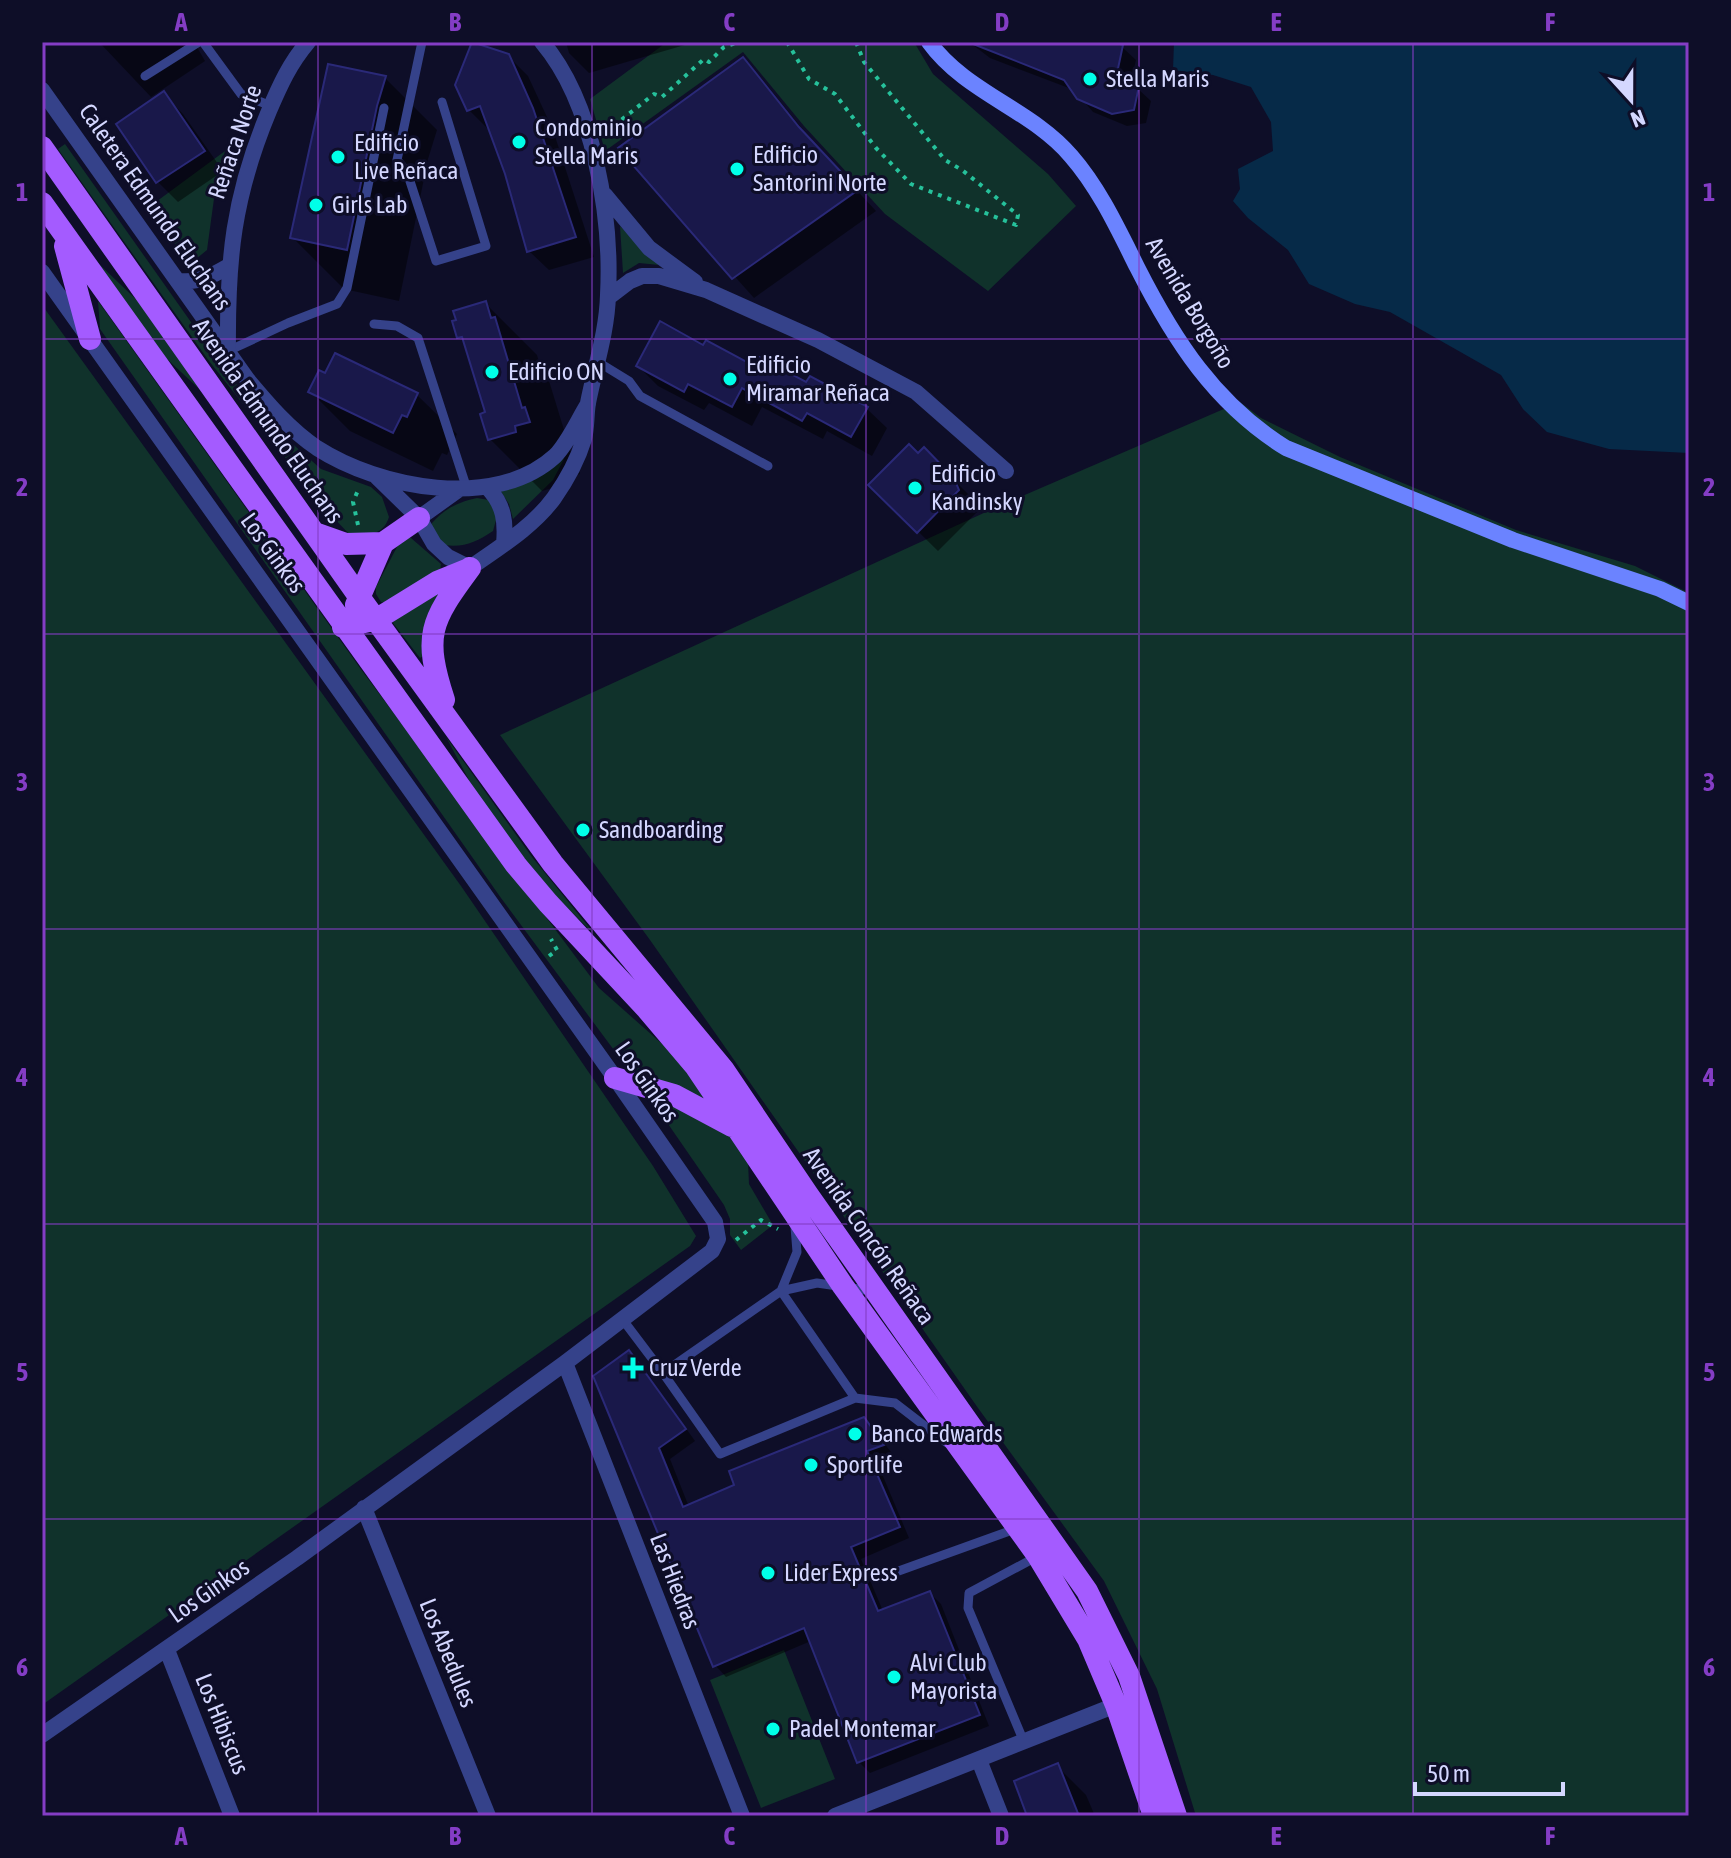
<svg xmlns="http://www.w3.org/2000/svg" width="1731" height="1858" font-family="'Asap Condensed',sans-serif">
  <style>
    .green { fill: #10322b }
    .water { fill: #062a48 }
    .shadow { fill: #0007 }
    .building { fill: #19184a; stroke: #2a2978; stroke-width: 2 }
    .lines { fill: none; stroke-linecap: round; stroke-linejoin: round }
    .path { stroke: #26c19b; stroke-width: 4; stroke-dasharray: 4 6; stroke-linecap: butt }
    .service { stroke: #35428a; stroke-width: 9 }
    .minor { stroke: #35428a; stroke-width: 16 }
    .tertiary { stroke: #35428a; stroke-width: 16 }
    .secondary { stroke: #6b83ff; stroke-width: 16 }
    .primary { stroke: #a45bff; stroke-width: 22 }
    .grid { fill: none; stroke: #843dc5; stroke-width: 2; stroke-opacity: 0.55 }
    .poi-dot { fill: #00ffe9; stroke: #0e0e28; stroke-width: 3 }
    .labels { text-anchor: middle; stroke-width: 6; stroke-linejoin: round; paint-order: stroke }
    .poi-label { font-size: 24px; fill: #d4d7ff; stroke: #0e0e28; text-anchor: start }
    .street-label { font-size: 24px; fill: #d4d7ff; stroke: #0e0e28 }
    .neatline { fill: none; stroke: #843dc5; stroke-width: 3 }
    .grid-label { font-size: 26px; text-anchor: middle; font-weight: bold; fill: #843dc5 }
  </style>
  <rect width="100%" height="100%" fill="#0e0e28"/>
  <path class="green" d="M 667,42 L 914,42 L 933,74 L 1048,174 L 1076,206 L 988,291 L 885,214 L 804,126 L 743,52 L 605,151 L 590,99 Z
    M 65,144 L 215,356 L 262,417 L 321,469 L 371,487 L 382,497 L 389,517 C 383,536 368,535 351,536 L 329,513 L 209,361 L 58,149 Z
    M 225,151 L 216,184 L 207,250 L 196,259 L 186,260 L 149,207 Z
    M 620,226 L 659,265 L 639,263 L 623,273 Z
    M 97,262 L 143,306 L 211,400 L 166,358 Z
    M 98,301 L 360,668 L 599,988 L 678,1058 L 706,1099 L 628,1069 L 501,898 L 100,329 Z
    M 42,305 L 461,886 L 653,1166 L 696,1236 L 690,1246 L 42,1705 Z
    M 1240,402 L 1261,418 L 1340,457 L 1516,530 L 1635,566 L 1689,593 L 1689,1816 L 1196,1816 L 1157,1689 L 1104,1581 L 978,1408 L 650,940 L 500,735 L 999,506 Z
    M 562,456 L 564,459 L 553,480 L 513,519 L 509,504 L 500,490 Z
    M 477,498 L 489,500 L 498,513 L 493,531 C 476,542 464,548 444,545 L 432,532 L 432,523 C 445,508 459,502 477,498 Z
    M 405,537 L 411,538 L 441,564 L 440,572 L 390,603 L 381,602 L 376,594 L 376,587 L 398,545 Z
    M 444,585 C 431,606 418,630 423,656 L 420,658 L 393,623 L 395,617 Z
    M 446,737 L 532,857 L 596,936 L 535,876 L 477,795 Z
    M 646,1092 L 723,1126 L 748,1162 L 749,1184 L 773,1225 L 741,1250 L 730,1235 L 730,1219 L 724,1205 Z
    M 784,1650 L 835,1779 L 761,1808 L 710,1680 Z"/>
  <path class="water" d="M 1174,42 L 1689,42 L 1689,453 L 1609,449 L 1547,432 L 1523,409 L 1501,375 L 1390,312 L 1355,304 L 1309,284 L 1288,250 L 1248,218 L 1233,201 L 1240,189 L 1238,169 L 1273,151 L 1271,122 L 1251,87 L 1213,75 L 1173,70 Z"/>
  <path class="shadow" d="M 99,42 L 194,42 L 205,61 L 151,97 Z
    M 566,42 L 695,42 L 589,73 L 569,53 Z
    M 969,42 L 1108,42 L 1122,47 L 1136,60 L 1130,85 L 1137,88 L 1151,101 L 1146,123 L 1127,126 L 1093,112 L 1074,90 L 990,58 Z
    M 508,56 L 528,76 L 553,130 L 594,257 L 549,270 L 529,251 L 506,173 L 489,130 L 469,110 Z
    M 742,59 L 762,79 L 819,150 L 876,211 L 754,298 L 621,149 Z
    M 385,78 L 437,130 L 428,159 L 399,301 L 344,289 L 292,237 Z
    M 163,94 L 183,114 L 223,171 L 178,202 L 158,182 L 119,124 Z
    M 485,303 L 537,355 L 540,365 L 546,371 L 572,456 L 577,461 L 580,474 L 565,478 L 567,484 L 542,491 L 490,439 L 488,413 L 467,344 L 459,337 Z
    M 704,347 L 867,409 L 887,428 L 872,456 L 827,431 L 823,439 L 762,407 L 752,426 L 709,403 L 704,410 L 658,386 L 638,366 Z
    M 336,355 L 417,395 L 457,434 L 447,455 L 442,453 L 433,471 L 350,431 L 310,391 L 326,375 Z
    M 924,450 L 974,500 L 978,511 L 938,551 L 871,485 Z
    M 629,1353 L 640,1364 L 695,1441 L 670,1459 L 689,1507 L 737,1486 L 863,1419 L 875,1431 L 894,1456 L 877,1462 L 909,1538 L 861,1559 L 883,1611 L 930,1593 L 941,1604 L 989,1726 L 870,1773 L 859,1762 L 811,1641 L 726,1677 L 715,1665 Z
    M 1057,1766 L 1086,1795 L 1095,1816 L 1030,1816 Z"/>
  <path class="building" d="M 472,42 L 509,54 L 533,108 L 576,237 L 527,252 L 505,174 L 480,106 L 467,111 L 455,85 Z
    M 968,42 L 1114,42 L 1123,45 L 1116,78 L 1139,86 L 1134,110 L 1112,114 L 1077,99 L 1064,80 Z
    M 743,57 L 799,127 L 858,190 L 732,279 L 618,148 Z
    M 328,64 L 386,76 L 377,106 L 347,250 L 290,238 Z
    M 164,91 L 205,151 L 156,183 L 116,124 Z
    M 486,301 L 491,318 L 495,317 L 522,408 L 525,407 L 530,422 L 515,426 L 516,432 L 488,440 L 480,414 L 485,412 L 462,337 L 457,338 L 452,321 L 456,320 L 453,311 Z
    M 660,321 L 703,345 L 706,340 L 754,366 L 759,357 L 806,382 L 810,376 L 868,407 L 851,437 L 807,413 L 802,421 L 742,388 L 732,407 L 688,384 L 684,392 L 636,366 Z
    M 335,353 L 418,393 L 407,417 L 402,415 L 393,433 L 308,392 L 319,370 L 325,373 Z
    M 909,444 L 918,453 L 924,447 L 954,478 L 959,490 L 917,533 L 868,485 Z
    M 629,1350 L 686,1429 L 659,1448 L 683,1507 L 734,1485 L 729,1471 L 864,1417 L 884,1445 L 867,1451 L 900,1527 L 851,1547 L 878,1611 L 930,1591 L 980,1715 L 857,1763 L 804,1628 L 713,1667 L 593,1376 Z
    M 1058,1763 L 1079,1816 L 1027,1816 L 1014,1781 Z"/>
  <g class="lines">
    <path class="path" d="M 787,42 L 809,79 L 835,94 L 876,148 L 911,184 L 1016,225 L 1018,215 L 962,170 L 945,160 L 864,62 L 856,42
      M 606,132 L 654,94 L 662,97 L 704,59 L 709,62 L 724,47 L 739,42
      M 358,525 L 353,502 L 359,488
      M 549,956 L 557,950 L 551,939
      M 736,1240 L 761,1220 L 778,1229"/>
    <path class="service" d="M 203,42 L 241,94 L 271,106
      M 422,42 L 397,160 L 407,172 L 436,261 L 486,246 L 442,102
      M 145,76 L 199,42
      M 374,324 L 397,326 L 418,338 L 467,489
      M 228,351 L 288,323 L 337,304 L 347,288 L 384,108
      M 598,362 L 629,381 L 640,396 L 768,466
      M 781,1291 L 817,1283 L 872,1291
      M 781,1291 L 797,1252 L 795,1227
      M 623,1320 L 663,1373
      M 855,1398 L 781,1291 L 663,1373 L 720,1454 L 855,1398 L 895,1403 L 947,1443
      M 882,1577 L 1018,1528
      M 1024,1742 L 968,1608 L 969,1593 L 1038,1556"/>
    <path class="minor" d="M 42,90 L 247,379 C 268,404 289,429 317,448 C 379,488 495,511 555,456 C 568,443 578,420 588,404
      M 605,195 L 649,248 L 695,282
      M 179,281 C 199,283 212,276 229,266
      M 609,297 L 630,281 L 642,276 L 659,276 L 706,290 L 818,340 L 916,392 L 1006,471
      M 228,351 C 227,260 233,197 269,111 C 280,85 290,63 308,42
      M 377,477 L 419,518 L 434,544 L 448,557 L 470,568 C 498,548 533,527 554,498 C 566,481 578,459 584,439 C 587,427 586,414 588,403 C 595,367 607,332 608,295 C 612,217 594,103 542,42
      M 488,488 C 504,505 506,522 504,544
      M 419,518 L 458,490
      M 565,1363 L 742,1816
      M 364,1508 L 488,1816
      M 167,1650 L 232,1816
      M 42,1735 L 297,1558 L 565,1363 L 712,1251 L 718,1239 L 715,1222 L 615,1078
      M 979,1760 L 1001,1816
      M 835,1816 L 1116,1705"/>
    <path class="tertiary" d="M 42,272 L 615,1078"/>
    <path class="secondary" d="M 929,42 C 966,93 1031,109 1071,156 C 1099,188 1118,229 1137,267 C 1174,340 1215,404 1286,448 L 1513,540 L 1660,589 L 1689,603"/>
    <path class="primary" d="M 42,147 L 360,598 L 553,864 L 723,1069 L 808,1195 L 1087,1591 L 1129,1676 L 1176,1816
      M 42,203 L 516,865 L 548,903 L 646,1008 L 696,1067 L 843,1286 L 1038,1556 L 1088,1639 L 1116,1705 L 1154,1816
      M 65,246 L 90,339
      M 315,533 L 346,544 L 383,543
      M 356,605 L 383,543 L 419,518
      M 343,627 L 377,619 L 437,582 L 469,569
      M 444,700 C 423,635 430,622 470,568
      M 615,1078 L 674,1095 L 732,1126"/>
  </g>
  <path class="grid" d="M 318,42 L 318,1816M 592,42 L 592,1816M 866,42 L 866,1816M 1139,42 L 1139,1816M 1413,42 L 1413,1816M 42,339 L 1689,339M 42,634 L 1689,634M 42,929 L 1689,929M 42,1224 L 1689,1224M 42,1519 L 1689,1519"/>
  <g class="poi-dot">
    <circle cx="1090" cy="79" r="8"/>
    <circle cx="519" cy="142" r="8"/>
    <circle cx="338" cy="157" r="8"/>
    <circle cx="737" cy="169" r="8"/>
    <circle cx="316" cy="205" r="8"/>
    <circle cx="492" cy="372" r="8"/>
    <circle cx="730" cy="379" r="8"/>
    <circle cx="915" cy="488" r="8"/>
    <circle cx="583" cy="830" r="8"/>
    <path d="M629 1356h8v8h8v8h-8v8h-8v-8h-8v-8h8z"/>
    <circle cx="855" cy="1434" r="8"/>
    <circle cx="811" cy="1465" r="8"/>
    <circle cx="768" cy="1573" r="8"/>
    <circle cx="894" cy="1677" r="8"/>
    <circle cx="773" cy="1729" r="8"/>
  </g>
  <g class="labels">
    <g class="poi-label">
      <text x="1106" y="87">Stella Maris</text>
      <text x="535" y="136">Condominio<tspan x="535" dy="28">Stella Maris</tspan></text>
      <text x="354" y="151">Edificio<tspan x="354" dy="28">Live Reñaca</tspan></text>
      <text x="753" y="163">Edificio<tspan x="753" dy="28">Santorini Norte</tspan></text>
      <text x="332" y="213">Girls Lab</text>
      <text x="746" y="373">Edificio<tspan x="746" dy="28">Miramar Reñaca</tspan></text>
      <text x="508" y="380">Edificio ON</text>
      <text x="931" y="482">Edificio<tspan x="931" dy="28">Kandinsky</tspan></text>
      <text x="599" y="838">Sandboarding</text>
      <text x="649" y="1376">Cruz Verde</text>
      <text x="871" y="1442">Banco Edwards</text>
      <text x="827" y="1473">Sportlife</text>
      <text x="784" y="1581">Lider Express</text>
      <text x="910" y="1671">Alvi Club<tspan x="910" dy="28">Mayorista</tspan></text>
      <text x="789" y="1737">Padel Montemar</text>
    </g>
    <g class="street-label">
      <text transform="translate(235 142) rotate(-71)" y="8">Reñaca Norte</text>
      <text transform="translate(155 207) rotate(55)" y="8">Caletera Edmundo Eluchans</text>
      <text transform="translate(1190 303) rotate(59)" y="8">Avenida Borgoño</text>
      <text transform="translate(268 421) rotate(55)" y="8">Avenida Edmundo Eluchans</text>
      <text transform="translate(273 553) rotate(54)" y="8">Los Ginkos</text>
      <text transform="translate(647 1082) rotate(55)" y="8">Los Ginkos</text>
      <text transform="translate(869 1236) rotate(55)" y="8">Avenida Concón Reñaca</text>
      <text transform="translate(675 1581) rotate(69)" y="8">Las Hiedras</text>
      <text transform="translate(209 1591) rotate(-35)" y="8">Los Ginkos</text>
      <text transform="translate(448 1653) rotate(68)" y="8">Los Abedules</text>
      <text transform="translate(222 1724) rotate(68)" y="8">Los Hibiscus</text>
    </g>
  </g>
  <rect width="1731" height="1858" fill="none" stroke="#0e0e28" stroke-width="88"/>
  <g transform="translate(1631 100) rotate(159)" stroke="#0e0e28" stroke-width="6" paint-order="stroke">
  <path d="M0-6L14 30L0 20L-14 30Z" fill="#d4d7ff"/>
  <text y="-12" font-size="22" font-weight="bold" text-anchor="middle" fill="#d4d7ff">N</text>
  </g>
  <path d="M1415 1782v12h148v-12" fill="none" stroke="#d4d7ff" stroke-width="4"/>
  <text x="1427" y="1782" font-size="24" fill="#d4d7ff" stroke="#0e0e28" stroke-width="6" paint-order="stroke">50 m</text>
  <rect x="44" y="44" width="1643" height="1770" class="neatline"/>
  <g class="grid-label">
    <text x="181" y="31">A</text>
    <text x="455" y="31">B</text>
    <text x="729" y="31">C</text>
    <text x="1002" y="31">D</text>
    <text x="1276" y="31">E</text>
    <text x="1550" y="31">F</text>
    <text x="22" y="201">1</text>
    <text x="1709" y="201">1</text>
    <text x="22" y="496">2</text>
    <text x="1709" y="496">2</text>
    <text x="22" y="791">3</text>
    <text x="1709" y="791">3</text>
    <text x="22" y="1086">4</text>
    <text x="1709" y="1086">4</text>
    <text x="22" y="1381">5</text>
    <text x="1709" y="1381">5</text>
    <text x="22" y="1676">6</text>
    <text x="1709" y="1676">6</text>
    <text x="181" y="1845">A</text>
    <text x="455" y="1845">B</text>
    <text x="729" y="1845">C</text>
    <text x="1002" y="1845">D</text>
    <text x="1276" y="1845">E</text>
    <text x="1550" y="1845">F</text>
  </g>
</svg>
